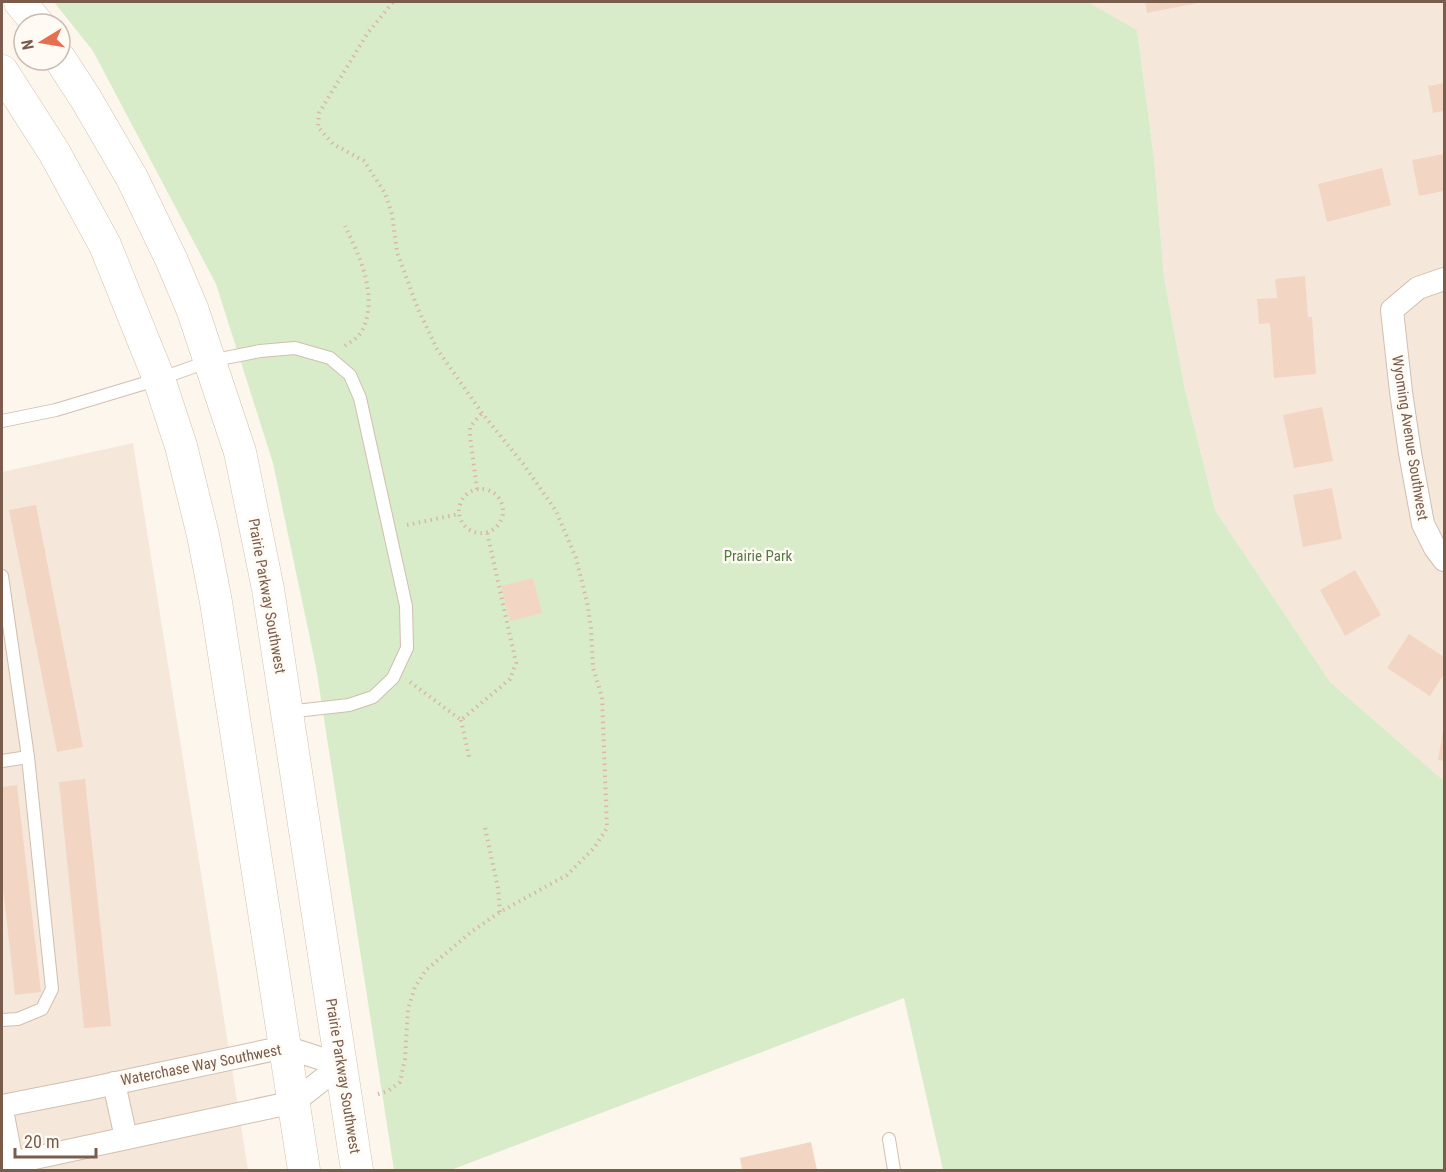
<svg xmlns="http://www.w3.org/2000/svg" width="1446" height="1172" font-family="'Roboto Condensed',sans-serif">
  <style>
    .residential { fill: #f5e8da }
    .green { fill: #d8ecc9 }
    .building { fill: #f3d5c3 }
    .lines { fill: none; stroke-linecap: round; stroke-linejoin: round }
    .lane-casing { stroke: #d1beb0; stroke-width: 14 }
    .street-casing { stroke: #d1beb0; stroke-width: 24 }
    .secondary-casing { stroke: #d6c0b0; stroke-width: 33 }
    .path { stroke: #d9b8a5; stroke-width: 4; stroke-dasharray: 1.5 4.5; stroke-linecap: butt }
    .lane { stroke: #fff; stroke-width: 12 }
    .street { stroke: #fff; stroke-width: 22 }
    .secondary { stroke: #fff; stroke-width: 32 }
    .labels { text-anchor: middle; stroke-width: 5; stroke-linejoin: round; paint-order: stroke }
    .street-label { font-size: 15px; fill: #7a5c4d; stroke: #fffaf3 }
    .park-label { font-size: 15px; fill: #537a41; stroke: #fffaf3 }
  </style>
  <rect width="100%" height="100%" fill="#fdf6ec"/>
  <path class="residential" d="M 1088,2 L 1444,2 L 1444,781 L 1330,682 L 1215,510 L 1184,385 L 1164,277 L 1154,158 L 1137,30 Z
    M 133,443 L 248,1170 L 2,1170 L 2,472 Z"/>
  <path class="green" d="M 54,2 L 1088,2 L 1137,30 L 1154,158 L 1164,277 L 1184,385 L 1215,510 L 1330,682 L 1444,781 L 1444,1170 L 943,1170 L 904,998 L 451,1170 L 394,1170 L 316,667 L 273,463 L 216,284 L 93,51 Z"/>
  <path class="building" d="M 1145,2 L 1198,2 L 1198,3 L 1147,13 Z
    M 1444,83 L 1444,111 L 1433,113 L 1428,86 Z
    M 1444,154 L 1444,191 L 1419,196 L 1412,160 Z
    M 1382,168 L 1391,205 L 1327,222 L 1318,184 Z
    M 1305,276 L 1308,317 L 1312,317 L 1316,374 L 1274,378 L 1270,323 L 1259,324 L 1257,299 L 1277,298 L 1275,279 Z
    M 1322,407 L 1333,461 L 1294,468 L 1283,415 Z
    M 1332,488 L 1342,539 L 1303,547 L 1293,495 Z
    M 36,505 L 83,747 L 57,752 L 9,510 Z
    M 1355,570 L 1381,615 L 1345,636 L 1320,590 Z
    M 533,578 L 542,613 L 510,621 L 501,586 Z
    M 1409,634 L 1444,657 L 1444,674 L 1430,696 L 1387,668 Z
    M 1443,731 L 1444,731 L 1444,761 L 1438,760 Z
    M 85,779 L 111,1026 L 84,1028 L 59,782 Z
    M 17,785 L 41,992 L 15,995 L 2,879 L 2,787 Z
    M 811,1142 L 817,1170 L 742,1170 L 740,1158 Z"/>
  <g class="lines">
    <g class="lane-casing">
      <path id="lane" d="M 2,421 L 56,410 L 159,379 L 210,361 L 260,351 L 295,348 L 330,358 L 350,375 L 360,398 L 406,606 L 407,648 L 393,678 L 373,697 L 349,705 L 287,712
        M 2,576 L 28,757 L 52,989 L 42,1009 L 18,1019 L 2,1020
        M 2,761 L 28,757
        M 889,1139 L 894,1170"/>
    </g>
    <g class="street-casing">
      <path id="street" d="M 1444,279 L 1418,288 L 1392,310 L 1401,392 L 1410,453 L 1423,524 L 1435,548 L 1444,560
        M 114,1083 L 126,1138
        M 2,1106 L 88,1089 L 285,1047 L 341,1065 L 294,1102 L 2,1165
        M 2,1110 L 12,1162"/>
    </g>
    <g class="secondary-casing">
      <path id="secondary" d="M 20,2 L 38,24
        M 60,59 L 86,99 L 132,178 L 172,261 L 193,311 L 240,452 L 268,589 L 357,1170
        M 2,71 L 54,152 L 105,245 L 159,379 L 181,446 L 203,535 L 216,602 L 304,1170"/>
    </g>
    <path class="path" d="M 345,346 C 350,342 359,337 362,331 C 379,297 360,257 345,226
      M459 511a22 22 0 1 1 44 0a22 22 0 1 1-44 0Z
      M 477,489 L 470,436 L 470,427 L 482,413
      M 407,525 L 459,514
      M 410,682 L 461,720 L 510,679 L 516,663 L 487,532
      M 461,720 L 469,757
      M 485,828 L 498,888 L 500,912
      M 378,1094 L 388,1091 L 400,1082 L 405,1059 L 408,1009 L 415,987 L 426,970 L 471,932 L 500,912 L 567,875 L 594,848 L 607,828 L 602,697 L 593,668 L 591,628 L 587,602 L 576,558 L 556,511 L 524,465 L 482,413 L 437,349 L 418,309 L 397,252 L 392,214 L 385,193 L 364,161 L 333,144 L 318,127 L 319,113 L 367,34 L 393,2"/>
    <use href="#lane" class="lane"/>
    <use href="#street" class="street"/>
    <use href="#secondary" class="secondary"/>
  </g>
  <g class="labels">
    <g class="street-label">
      <text transform="translate(1410 438) rotate(81)" y="5">Wyoming Avenue Southwest</text>
      <text transform="translate(267 596) rotate(80)" y="5">Prairie Parkway Southwest</text>
      <text transform="translate(201 1065) rotate(-11)" y="5">Waterchase Way Southwest</text>
      <text transform="translate(343 1076) rotate(81)" y="5">Prairie Parkway Southwest</text>
    </g>
    <g class="park-label">
      <text x="758" y="561">Prairie Park</text>
    </g>
  </g>
  <rect width="1446" height="1172" fill="none" stroke="#7a5c4d" stroke-width="6"/>
  <g transform="translate(42 42) rotate(259)"><circle r="28" fill="#fffaf3" stroke="#cabbb1" stroke-width="1.5"/>
  <path d="M0-4.5L10 22L0 15L-10 22Z" fill="#e76f51"/>
  <text y="-9" font-size="16" font-weight="bold" text-anchor="middle" fill="#7a5c4d">N</text>
  </g>
  <path d="M15 1148v9h81v-9" fill="none" stroke="#7a5c4d" stroke-width="3"/>
  <text x="24" y="1148" font-size="18" fill="#7a5c4d" stroke="#fffaf3" stroke-width="4.5" paint-order="stroke">20 m</text>
</svg>
